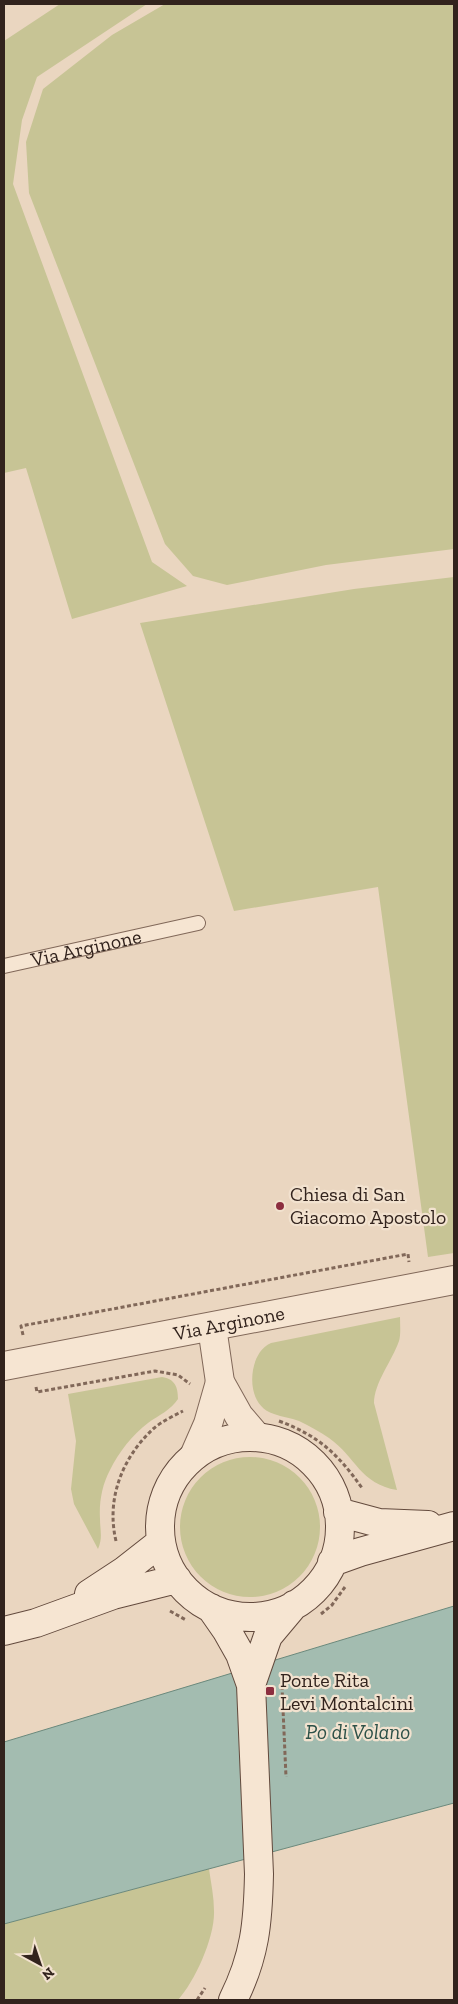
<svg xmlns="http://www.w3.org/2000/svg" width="458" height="2004" font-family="'Zilla Slab',serif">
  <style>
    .green { fill: #c7c495 }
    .water { fill: #a3bcb0; stroke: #6b897c }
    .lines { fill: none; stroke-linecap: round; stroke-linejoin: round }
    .service-casing { stroke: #816859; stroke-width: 16 }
    .minor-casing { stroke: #816859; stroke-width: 30 }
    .secondary-casing { stroke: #634a3d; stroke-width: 30 }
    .path { stroke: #816859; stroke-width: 3; stroke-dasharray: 4 2.5; stroke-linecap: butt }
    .service { stroke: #f6e5d2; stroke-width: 14 }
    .minor { stroke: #f6e5d2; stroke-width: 28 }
    .secondary { stroke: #f6e5d2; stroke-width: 28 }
    .poi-dot { fill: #8c2e3f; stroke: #f2e2cf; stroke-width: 2 }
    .labels { text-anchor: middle; stroke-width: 4.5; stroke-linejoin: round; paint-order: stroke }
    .street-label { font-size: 20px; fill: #32231d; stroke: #f2e2cf }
    .poi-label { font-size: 20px; fill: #32231d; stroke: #f2e2cf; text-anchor: start }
    .water-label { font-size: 21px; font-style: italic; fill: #2d5148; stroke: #f2e2cf }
  </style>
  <rect width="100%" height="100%" fill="#ead6c0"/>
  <path class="green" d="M 60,4 L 147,4 L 37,77 L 22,120 L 13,184 L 152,562 L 187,586 L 72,619 L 26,468 L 4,473 L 4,41 Z
    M 165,4 L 454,4 L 454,549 L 326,565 L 227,585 L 193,576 L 165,544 L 29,193 L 26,142 L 43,89 L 112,35 Z
    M 454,577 L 454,1253 L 428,1257 L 378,887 L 234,911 L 140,623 L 354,589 Z
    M 400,1317 C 400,1325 401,1334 399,1341 C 392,1361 374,1383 374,1403 L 397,1490 C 360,1484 356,1457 329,1438 C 320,1432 310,1426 299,1421 C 291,1418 282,1417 274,1414 C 255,1408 250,1388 253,1370 C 255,1359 260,1348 271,1343 Z
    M 162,1377 C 175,1379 178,1387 178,1399 C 171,1410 159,1415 148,1423 C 132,1435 119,1452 110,1470 C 102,1485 99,1502 100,1519 C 100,1530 103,1538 98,1549 L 74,1504 L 71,1489 L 76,1441 L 68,1394 Z
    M180 1527a70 70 0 1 1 140 0a70 70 0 1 1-140 0Z
    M 209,1869 C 211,1883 214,1897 214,1911 C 215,1937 195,1981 178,2000 L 4,2000 L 4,1924 Z"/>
  <path class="water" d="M 454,1606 L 454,1803 L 4,1924 L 4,1742 Z"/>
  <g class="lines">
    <g class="service-casing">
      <g id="service">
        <path id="s1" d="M 4,966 L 198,923"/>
      </g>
    </g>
    <g class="minor-casing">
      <g id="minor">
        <path d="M 212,1327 L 220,1382 L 239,1416 L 257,1437"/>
        <path id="s2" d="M 4,1366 L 454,1280"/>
        <path d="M 194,1456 L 208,1424 L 220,1382"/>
      </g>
    </g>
    <g class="secondary-casing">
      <path id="secondary" d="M160 1527a90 90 0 1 1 180 0a90 90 0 1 1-180 0Z
        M 338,1512 L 379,1523 L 428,1525
        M 332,1562 L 360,1552 L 454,1526
        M 89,1594 L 124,1571 L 161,1542
        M 211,1608 L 227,1631 L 240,1654 L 251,1685 L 259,1874 C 258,1923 255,1956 233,2000
        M 4,1631 L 36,1623 L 113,1595 L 177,1579
        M 251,1685 L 268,1636 L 294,1605"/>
    </g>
    <path class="path" d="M 23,1335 L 21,1326 L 408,1254 L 409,1262
      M 36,1387 L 37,1392 L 155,1371 L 178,1375 L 190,1384
      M 279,1421 C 319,1436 338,1454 362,1488
      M 116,1541 C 106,1499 122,1458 153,1429 C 161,1422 173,1416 183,1411
      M 170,1611 L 186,1620
      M 321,1614 L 332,1605 L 345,1587
      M 282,1686 L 286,1777
      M 197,2000 L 205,1988"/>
    <use href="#service" class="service"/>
    <use href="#minor" class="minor"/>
    <use href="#secondary" class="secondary"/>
  </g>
  <g class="poi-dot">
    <circle cx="280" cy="1206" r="5"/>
    <rect x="265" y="1686" width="10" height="10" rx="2.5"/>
  </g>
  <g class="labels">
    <g class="street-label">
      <text dy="7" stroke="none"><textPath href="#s1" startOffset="84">Via Arginone</textPath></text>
      <text dy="7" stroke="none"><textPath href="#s2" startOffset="229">Via Arginone</textPath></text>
    </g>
    <g class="poi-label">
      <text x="290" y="1201">Chiesa di San<tspan x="290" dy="23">Giacomo Apostolo</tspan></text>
      <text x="280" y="1687">Ponte Rita<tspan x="280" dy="23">Levi Montalcini</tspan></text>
    </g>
    <g class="water-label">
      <text x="358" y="1739">Po di Volano</text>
    </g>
  </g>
  <rect width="458" height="2004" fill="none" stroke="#32231d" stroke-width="10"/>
  <g transform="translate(40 1964) rotate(140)" stroke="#f2e2cf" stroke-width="4" paint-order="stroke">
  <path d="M0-4L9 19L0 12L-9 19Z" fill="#32231d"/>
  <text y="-8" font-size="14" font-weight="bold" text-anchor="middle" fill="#32231d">N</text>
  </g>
</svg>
